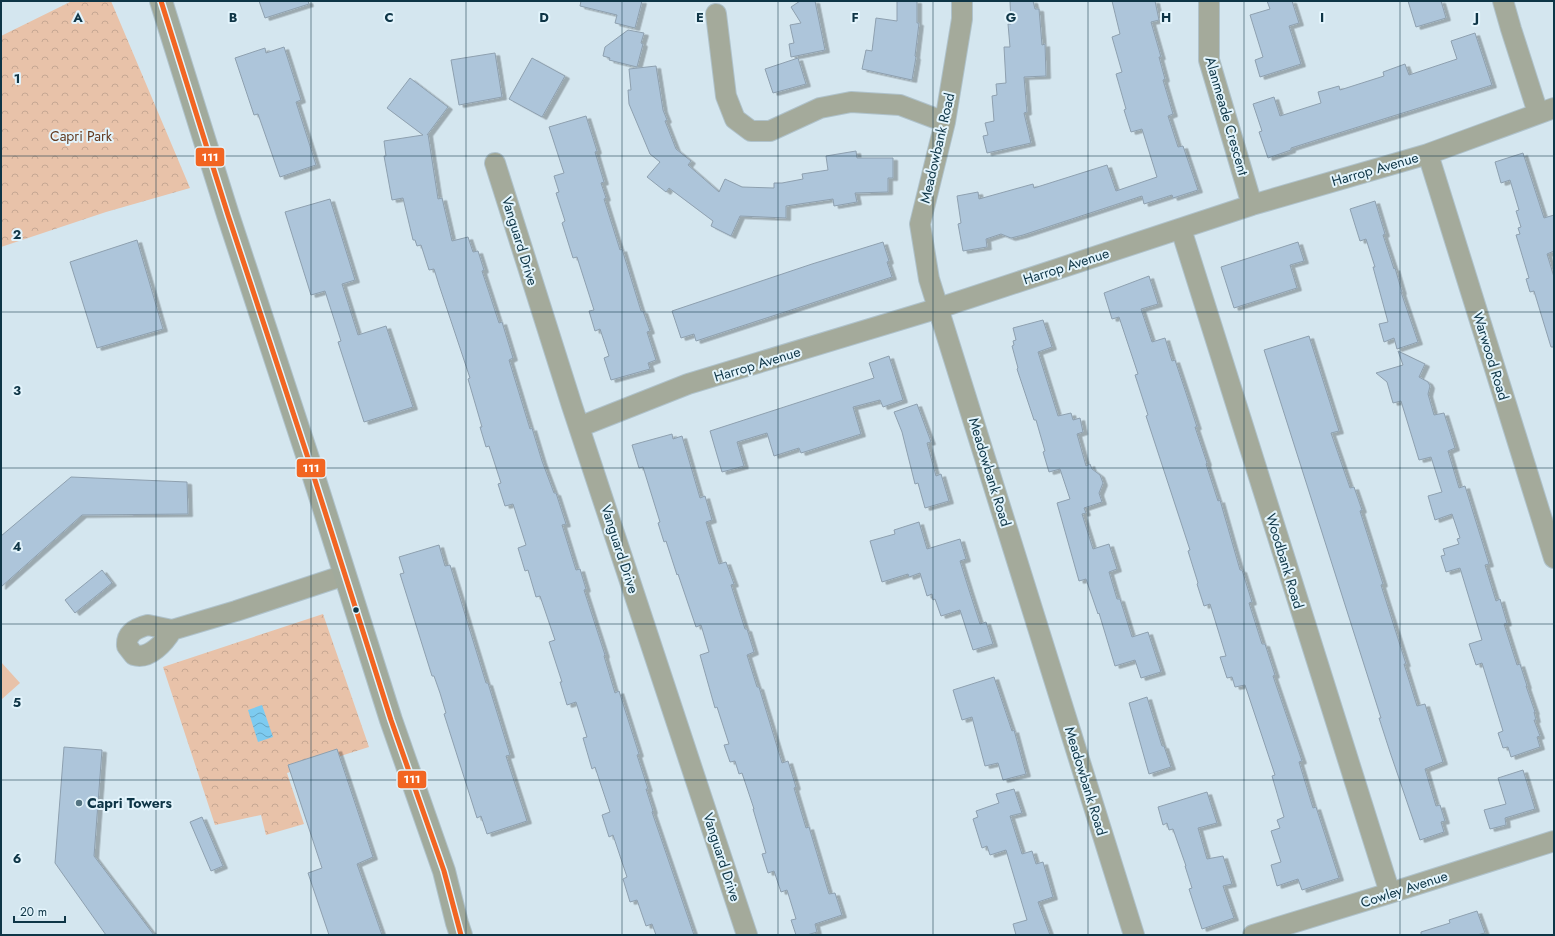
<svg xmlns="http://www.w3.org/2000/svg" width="1555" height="936" font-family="Jost,sans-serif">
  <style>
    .park { fill: url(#park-crowns) }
    .pitch { fill: #e8c2a9 }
    .water { fill: url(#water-waves) }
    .building { fill: #adc5da; stroke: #8ea0af; filter: url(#shadow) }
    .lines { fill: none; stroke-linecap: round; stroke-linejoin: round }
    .street-casing { stroke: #afc2cb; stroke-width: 22 }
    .secondary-casing { stroke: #afc2cb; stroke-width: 24 }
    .street { stroke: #a4aa9b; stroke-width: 20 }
    .secondary { stroke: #a1aa9c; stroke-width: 22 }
    .bus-1-casing { stroke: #e3f4fc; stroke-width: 8 }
    .bus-1 { stroke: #f26522; stroke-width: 5 }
    .grid { fill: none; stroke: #0e3546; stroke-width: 1; stroke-opacity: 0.55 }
    .bus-dot { fill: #0e3546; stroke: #e3f4fc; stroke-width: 1.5 }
    .poi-dot { fill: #537381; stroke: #e3f4fc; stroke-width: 1.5 }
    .labels { text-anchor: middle; stroke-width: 4; stroke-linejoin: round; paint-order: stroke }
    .street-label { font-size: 14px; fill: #0e3546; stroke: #e3f4fc }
    .park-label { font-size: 14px; fill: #62391e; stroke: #e3f4fc }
    .poi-label { font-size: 14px; font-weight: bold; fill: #0e3546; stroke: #e3f4fc; text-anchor: start }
    .grid-label { font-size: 13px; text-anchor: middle; font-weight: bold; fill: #0e3546; stroke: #e3f4fc; stroke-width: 4; stroke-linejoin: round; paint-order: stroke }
    .line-badge { stroke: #e3f4fc; stroke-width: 1.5 }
    .badge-label { font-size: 11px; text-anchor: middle; font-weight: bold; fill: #fff }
  </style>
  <defs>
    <pattern id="park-crowns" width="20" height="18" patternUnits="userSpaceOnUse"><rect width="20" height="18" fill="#e8c2a9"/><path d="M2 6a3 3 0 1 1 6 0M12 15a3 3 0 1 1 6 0" fill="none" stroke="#c6a793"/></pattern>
    <pattern id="water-waves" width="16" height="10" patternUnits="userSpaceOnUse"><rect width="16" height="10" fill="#7dcbf0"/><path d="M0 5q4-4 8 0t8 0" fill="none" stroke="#65a6c4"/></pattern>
    <filter id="shadow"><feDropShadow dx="4.5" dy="2.5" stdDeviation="0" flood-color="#0004"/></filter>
  </defs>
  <rect width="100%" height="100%" fill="#d4e6ef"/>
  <path class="park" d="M 72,1 L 111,1 L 190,188 L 106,212 L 1,247 L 1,36 Z
    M 323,614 L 369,747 L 287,773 L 304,824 L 266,835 L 261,815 L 215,825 L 163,667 Z"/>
  <path class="pitch" d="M 1,662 L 20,683 L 2,699 L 1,697 Z"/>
  <path class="water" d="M 262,705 L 273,737 L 258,742 L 248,710 Z"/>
  <path class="building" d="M 259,1 L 308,1 L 309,4 L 265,18 Z
    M 581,1 L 642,1 L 635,28 L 615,23 L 617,15 L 580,6 Z
    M 800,1 L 815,1 L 825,50 L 791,57 L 789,44 L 794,43 L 790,25 L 801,23 L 791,7 Z
    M 897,1 L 917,1 L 917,23 L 919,23 L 915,56 L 916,57 L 912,80 L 862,69 L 866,50 L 872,51 L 876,18 L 897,21 Z
    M 1010,1 L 1033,1 L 1035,9 L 1039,9 L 1042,45 L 1045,44 L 1046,76 L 1024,77 L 1027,112 L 1024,113 L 1031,143 L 987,153 L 983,136 L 988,135 L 985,123 L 994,121 L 992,96 L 997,95 L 996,84 L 1006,83 L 1004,47 L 1010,47 L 1008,24 L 1011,24 Z
    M 1112,1 L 1155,1 L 1159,20 L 1151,22 L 1161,57 L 1159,57 L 1165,79 L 1163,80 L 1173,114 L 1168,116 L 1178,147 L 1183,146 L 1198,190 L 1173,198 L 1172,195 L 1144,204 L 1142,196 L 1023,235 L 1011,238 L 1001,234 L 986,239 L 987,247 L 963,251 L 958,224 L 961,223 L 957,196 L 978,192 L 979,199 L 1033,184 L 1034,188 L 1107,165 L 1116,191 L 1157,177 L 1142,129 L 1131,132 L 1124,110 L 1126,109 L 1116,74 L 1122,72 L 1112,37 L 1120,34 Z
    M 1267,1 L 1292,1 L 1299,23 L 1289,26 L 1301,64 L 1260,77 L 1255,60 L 1263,57 L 1250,15 L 1270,9 Z
    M 1408,1 L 1441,1 L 1446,18 L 1416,27 Z
    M 628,30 L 644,33 L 641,43 L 643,44 L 637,67 L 609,60 L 610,58 L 603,56 L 605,47 Z
    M 1475,33 L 1492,85 L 1291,148 L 1291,150 L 1268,158 L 1259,132 L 1262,131 L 1253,104 L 1274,97 L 1280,116 L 1321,103 L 1318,92 L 1339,86 L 1340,90 L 1384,76 L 1383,72 L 1405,64 L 1409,75 L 1457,59 L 1451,41 Z
    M 284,47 L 301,100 L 296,102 L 316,165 L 280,177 L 258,114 L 254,115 L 235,58 L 265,48 L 266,53 Z
    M 495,53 L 502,97 L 459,105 L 451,60 Z
    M 532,58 L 565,76 L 542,117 L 509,99 Z
    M 798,58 L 806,84 L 773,93 L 765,69 Z
    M 656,66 L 663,110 L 667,120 L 665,121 L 676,149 L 691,161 L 688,165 L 719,192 L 725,179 L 742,187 L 774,188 L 774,183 L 782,183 L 803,179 L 802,174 L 828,170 L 826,156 L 856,151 L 857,158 L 893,158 L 893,178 L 888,178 L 888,192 L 855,193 L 857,202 L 834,206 L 833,199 L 786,206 L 786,218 L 740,216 L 731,236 L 711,226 L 713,221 L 669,188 L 666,192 L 647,177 L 660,162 L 650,154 L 629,104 L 628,90 L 631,90 L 629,69 Z
    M 410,78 L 448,107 L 427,135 L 428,134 L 438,199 L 442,198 L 452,241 L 468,237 L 473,252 L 478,251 L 484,270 L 482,271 L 499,323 L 502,322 L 513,358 L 509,360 L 530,429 L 532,428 L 542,461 L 554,493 L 556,493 L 566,524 L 562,525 L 576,570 L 580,569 L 586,589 L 584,590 L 605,655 L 604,656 L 615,693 L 619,691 L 639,754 L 637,755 L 648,789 L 646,789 L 653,811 L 652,812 L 694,935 L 656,935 L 652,924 L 646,926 L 637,900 L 630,902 L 623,879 L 627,877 L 613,835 L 609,837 L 602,815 L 610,812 L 595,767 L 592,769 L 583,738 L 587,737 L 576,702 L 567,705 L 560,682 L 562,682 L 549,642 L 555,640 L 540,596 L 536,597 L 528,570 L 525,571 L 518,548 L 526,545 L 513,504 L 505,506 L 498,484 L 501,483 L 489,446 L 486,447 L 480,427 L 482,427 L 468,379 L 470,378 L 439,285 L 434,269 L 429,270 L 421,245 L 417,246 L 415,240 L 413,240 L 403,198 L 392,200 L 384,156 L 386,156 L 384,141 L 423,135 L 387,108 Z
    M 586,116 L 597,151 L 595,152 L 604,182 L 601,183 L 606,198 L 604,199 L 620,250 L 622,249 L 641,311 L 643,311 L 650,331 L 647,332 L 656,360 L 648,363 L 650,369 L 611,380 L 604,358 L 609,356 L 600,329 L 595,331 L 589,311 L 594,310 L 577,257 L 573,258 L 562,223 L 565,221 L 556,193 L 559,192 L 554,176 L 564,173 L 549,127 Z
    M 1523,153 L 1544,218 L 1554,215 L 1554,251 L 1547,254 L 1554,277 L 1554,347 L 1551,347 L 1534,291 L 1530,292 L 1526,279 L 1529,278 L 1516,235 L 1520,234 L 1518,228 L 1521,227 L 1516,211 L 1519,210 L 1510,180 L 1501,183 L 1495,162 Z
    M 330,199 L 355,280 L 342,284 L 358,335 L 386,326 L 413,407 L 364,422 L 338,342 L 341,341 L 325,291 L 311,295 L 285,212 Z
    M 1375,201 L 1385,234 L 1383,235 L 1394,269 L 1395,268 L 1402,292 L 1401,292 L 1418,342 L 1397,349 L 1394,338 L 1384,342 L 1379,324 L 1388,322 L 1373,267 L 1375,267 L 1366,239 L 1360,241 L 1350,209 Z
    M 137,240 L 163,329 L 97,348 L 70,262 Z
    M 883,242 L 889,261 L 887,262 L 892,277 L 696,341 L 694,334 L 681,338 L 672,311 L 812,264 Z
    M 1298,242 L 1304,261 L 1290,265 L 1297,288 L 1234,308 L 1221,267 Z
    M 1149,276 L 1158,304 L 1141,309 L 1152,342 L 1165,338 L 1172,361 L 1175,360 L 1185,390 L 1197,427 L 1195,427 L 1207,463 L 1206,464 L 1218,501 L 1220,500 L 1240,570 L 1242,570 L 1252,602 L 1249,603 L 1262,644 L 1265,644 L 1275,675 L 1273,676 L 1302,761 L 1299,762 L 1313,808 L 1316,807 L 1339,878 L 1302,890 L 1298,879 L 1277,886 L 1271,865 L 1281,862 L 1271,831 L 1280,828 L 1277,820 L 1284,817 L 1272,776 L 1275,775 L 1245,685 L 1235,687 L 1232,677 L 1227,678 L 1220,657 L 1226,656 L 1210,604 L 1204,606 L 1197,584 L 1198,583 L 1188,551 L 1190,550 L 1146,416 L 1148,415 L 1135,375 L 1138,374 L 1119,317 L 1112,319 L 1104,293 Z
    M 1043,320 L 1052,347 L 1038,352 L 1058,416 L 1071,413 L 1073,420 L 1080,418 L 1083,432 L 1077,434 L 1086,466 L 1090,464 L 1092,469 L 1100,475 L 1103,483 L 1099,493 L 1102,502 L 1084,508 L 1086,513 L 1082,514 L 1093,549 L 1109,544 L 1117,569 L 1109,572 L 1117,599 L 1120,599 L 1132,637 L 1148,632 L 1161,672 L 1141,678 L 1135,660 L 1115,666 L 1099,613 L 1098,614 L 1086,579 L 1079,581 L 1057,503 L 1070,499 L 1060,469 L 1049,472 L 1043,452 L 1045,451 L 1036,420 L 1034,420 L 1017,369 L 1018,368 L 1012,346 L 1014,345 L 1013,341 L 1016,340 L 1013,328 Z
    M 1309,336 L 1339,431 L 1331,433 L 1350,488 L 1354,487 L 1362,510 L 1360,511 L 1383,584 L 1381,585 L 1406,664 L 1404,664 L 1417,706 L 1425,704 L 1443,762 L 1425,769 L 1436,806 L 1440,805 L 1445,821 L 1441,822 L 1444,832 L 1420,840 L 1390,752 L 1379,718 L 1381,718 L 1264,350 Z
    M 1398,351 L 1425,364 L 1419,377 L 1428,382 L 1430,386 L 1428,394 L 1434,415 L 1444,413 L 1455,448 L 1448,451 L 1459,488 L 1465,486 L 1489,564 L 1485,565 L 1496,601 L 1500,599 L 1507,623 L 1504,624 L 1517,665 L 1520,664 L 1527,686 L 1526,686 L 1535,712 L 1534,712 L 1536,720 L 1534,720 L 1540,736 L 1537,737 L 1540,747 L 1511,757 L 1508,747 L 1503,748 L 1498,733 L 1503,731 L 1482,663 L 1476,665 L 1469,644 L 1482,640 L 1460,568 L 1446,572 L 1441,556 L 1445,555 L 1443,549 L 1459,544 L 1457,539 L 1460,538 L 1452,514 L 1435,520 L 1428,496 L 1442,492 L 1431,457 L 1419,460 L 1401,401 L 1393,403 L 1387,382 L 1376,373 L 1403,365 Z
    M 889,356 L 903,400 L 883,407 L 880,400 L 853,407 L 861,434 L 801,453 L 799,448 L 774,456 L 767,433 L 737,442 L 744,466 L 722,472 L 710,431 L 874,378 L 869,363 Z
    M 917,404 L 931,442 L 927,443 L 936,476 L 941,474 L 949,501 L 925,508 L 918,483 L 915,484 L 902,432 L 894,412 Z
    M 672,434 L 673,439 L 682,436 L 700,498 L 705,496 L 712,520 L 706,522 L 719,564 L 726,562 L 734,584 L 731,585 L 745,629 L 747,629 L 754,652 L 747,655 L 757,687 L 759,687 L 782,763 L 788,761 L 796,787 L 794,788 L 806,828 L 809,827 L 829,894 L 835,893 L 842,915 L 815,924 L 817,932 L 807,935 L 796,935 L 791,920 L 796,919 L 787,890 L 781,892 L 774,871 L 768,873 L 762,854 L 766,853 L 753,809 L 754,809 L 742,773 L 739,774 L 735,761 L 730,762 L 724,745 L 729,744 L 717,707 L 715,708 L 700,655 L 709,652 L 701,625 L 696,627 L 678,574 L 677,575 L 666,541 L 664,542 L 658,523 L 660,522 L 643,467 L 639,468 L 632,445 Z
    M 71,477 L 187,482 L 188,514 L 82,515 L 1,587 L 1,536 Z
    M 919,522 L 927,549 L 960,539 L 966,559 L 960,561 L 969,590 L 980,624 L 986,622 L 993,644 L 973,650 L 960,610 L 941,616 L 935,599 L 933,600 L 932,594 L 927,596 L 920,573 L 909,577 L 908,574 L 882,582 L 870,541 L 895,534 L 894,530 Z
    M 439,545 L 445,566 L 450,565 L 486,683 L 488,683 L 510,755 L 506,756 L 527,821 L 487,834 L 481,816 L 477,818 L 444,714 L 446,713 L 440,693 L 434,676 L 432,676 L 400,574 L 404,573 L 399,557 Z
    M 102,570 L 112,583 L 75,613 L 65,600 Z
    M 994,677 L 1012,731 L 1014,730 L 1026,774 L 1003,780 L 998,763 L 985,766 L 972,717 L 962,720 L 953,690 Z
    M 1147,697 L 1162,746 L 1164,746 L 1171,767 L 1149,774 L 1129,703 Z
    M 64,747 L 102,750 L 94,856 L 154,935 L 106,935 L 55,863 Z
    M 337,749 L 373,857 L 357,864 L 382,935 L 329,935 L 308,873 L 322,868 L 288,765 Z
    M 1523,770 L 1535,809 L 1505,818 L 1506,825 L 1490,829 L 1484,810 L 1506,804 L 1498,778 Z
    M 1014,789 L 1022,813 L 1010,816 L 1022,854 L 1032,851 L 1036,864 L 1043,862 L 1053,897 L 1038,902 L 1050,935 L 1016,935 L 1013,924 L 1027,920 L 1006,850 L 990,855 L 987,846 L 982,848 L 973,819 L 978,817 L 976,811 L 999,803 L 996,794 Z
    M 1207,792 L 1217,823 L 1198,828 L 1207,859 L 1223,856 L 1232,884 L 1223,886 L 1234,918 L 1202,929 L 1189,889 L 1192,888 L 1185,866 L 1186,866 L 1173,829 L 1169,830 L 1167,823 L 1163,825 L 1158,807 Z
    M 202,817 L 223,866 L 211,871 L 190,822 Z
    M 1477,911 L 1485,933 L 1477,935 L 1421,935 L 1421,932 L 1450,923 L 1449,920 Z"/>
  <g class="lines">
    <g class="street-casing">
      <path id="street" d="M 962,1 L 962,19 L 945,122 L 920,224 L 929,279 L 1134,935
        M 1209,1 L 1209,60 L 1252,205
        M 1503,1 L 1511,29 L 1538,113
        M 716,14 L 726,96 L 735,119 L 751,131 L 770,131 L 820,108 L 851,102 L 900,105 L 945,122
        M 1428,154 L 1554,558
        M 495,163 L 572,406 L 747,935
        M 1181,229 L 1390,893
        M 579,427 L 688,384 L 939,308 L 1252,205 L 1428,154 L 1554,108
        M 148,625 L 172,630 C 165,642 149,660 134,655 L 127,646 C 126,633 136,628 148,625 Z
        M 172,630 L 236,611 L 345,575
        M 1253,935 L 1390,893 L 1554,841"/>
    </g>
    <g class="secondary-casing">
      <path id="secondary" d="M 161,1 L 228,215 L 307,455 L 391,720 L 444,871 L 457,923 L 461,935"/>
    </g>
    <use href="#street" class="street"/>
    <use href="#secondary" class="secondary"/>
    <g class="bus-1-casing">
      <path id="bus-1" d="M 161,1 L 228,215 L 307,455 L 391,720 L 444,871 L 461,935"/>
    </g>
    <use href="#bus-1" class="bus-1"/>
  </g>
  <path class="grid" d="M 156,1 L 156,935M 311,1 L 311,935M 466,1 L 466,935M 622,1 L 622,935M 778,1 L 778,935M 933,1 L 933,935M 1088,1 L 1088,935M 1244,1 L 1244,935M 1400,1 L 1400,935M 1,156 L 1554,156M 1,312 L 1554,312M 1,468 L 1554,468M 1,624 L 1554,624M 1,780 L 1554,780"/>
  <circle class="bus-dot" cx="356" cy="610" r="3.5"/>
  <circle class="poi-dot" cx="79" cy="803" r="4"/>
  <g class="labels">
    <g class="street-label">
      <text transform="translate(1227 116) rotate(74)" y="5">Alanmeade Crescent</text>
      <text transform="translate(937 148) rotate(-77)" y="5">Meadowbank Road</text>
      <text transform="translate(1375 169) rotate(-16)" y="5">Harrop Avenue</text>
      <text transform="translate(520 241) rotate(73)" y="5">Vanguard Drive</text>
      <text transform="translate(1066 266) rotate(-18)" y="5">Harrop Avenue</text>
      <text transform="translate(1491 356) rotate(73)" y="5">Warwood Road</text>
      <text transform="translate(757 364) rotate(-17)" y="5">Harrop Avenue</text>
      <text transform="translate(990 472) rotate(73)" y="5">Meadowbank Road</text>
      <text transform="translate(620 549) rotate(72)" y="5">Vanguard Drive</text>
      <text transform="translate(1285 561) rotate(73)" y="5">Woodbank Road</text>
      <text transform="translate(1086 781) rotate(73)" y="5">Meadowbank Road</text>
      <text transform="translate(722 857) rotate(72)" y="5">Vanguard Drive</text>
      <text transform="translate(1404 889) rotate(-18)" y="5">Cowley Avenue</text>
    </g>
    <g class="park-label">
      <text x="81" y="141">Capri Park</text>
    </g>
    <g class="poi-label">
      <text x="87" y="808">Capri Towers</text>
    </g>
  </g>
  <g class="grid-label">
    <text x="78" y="22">A</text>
    <text x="233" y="22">B</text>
    <text x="389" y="22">C</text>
    <text x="544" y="22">D</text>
    <text x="700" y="22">E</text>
    <text x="855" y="22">F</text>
    <text x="1011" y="22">G</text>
    <text x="1166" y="22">H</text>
    <text x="1322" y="22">I</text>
    <text x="1477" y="22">J</text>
    <text x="17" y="83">1</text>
    <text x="17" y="239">2</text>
    <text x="17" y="395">3</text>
    <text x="17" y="551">4</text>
    <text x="17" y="707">5</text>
    <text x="17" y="863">6</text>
  </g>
  <g class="line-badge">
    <rect x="195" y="147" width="30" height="20" rx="4" fill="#f26522"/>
    <rect x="296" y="458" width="30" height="20" rx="4" fill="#f26522"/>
    <rect x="397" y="770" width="30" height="19" rx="4" fill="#f26522"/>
  </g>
  <g class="badge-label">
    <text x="210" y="161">111</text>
    <text x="311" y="472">111</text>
    <text x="412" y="783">111</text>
  </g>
  <rect width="1555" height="936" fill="none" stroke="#0e3546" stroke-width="4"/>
  <path d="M14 916v6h51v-6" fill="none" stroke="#0e3546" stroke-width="2"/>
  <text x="20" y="916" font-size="12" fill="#0e3546" stroke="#e3f4fc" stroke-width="3" paint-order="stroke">20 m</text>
</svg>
